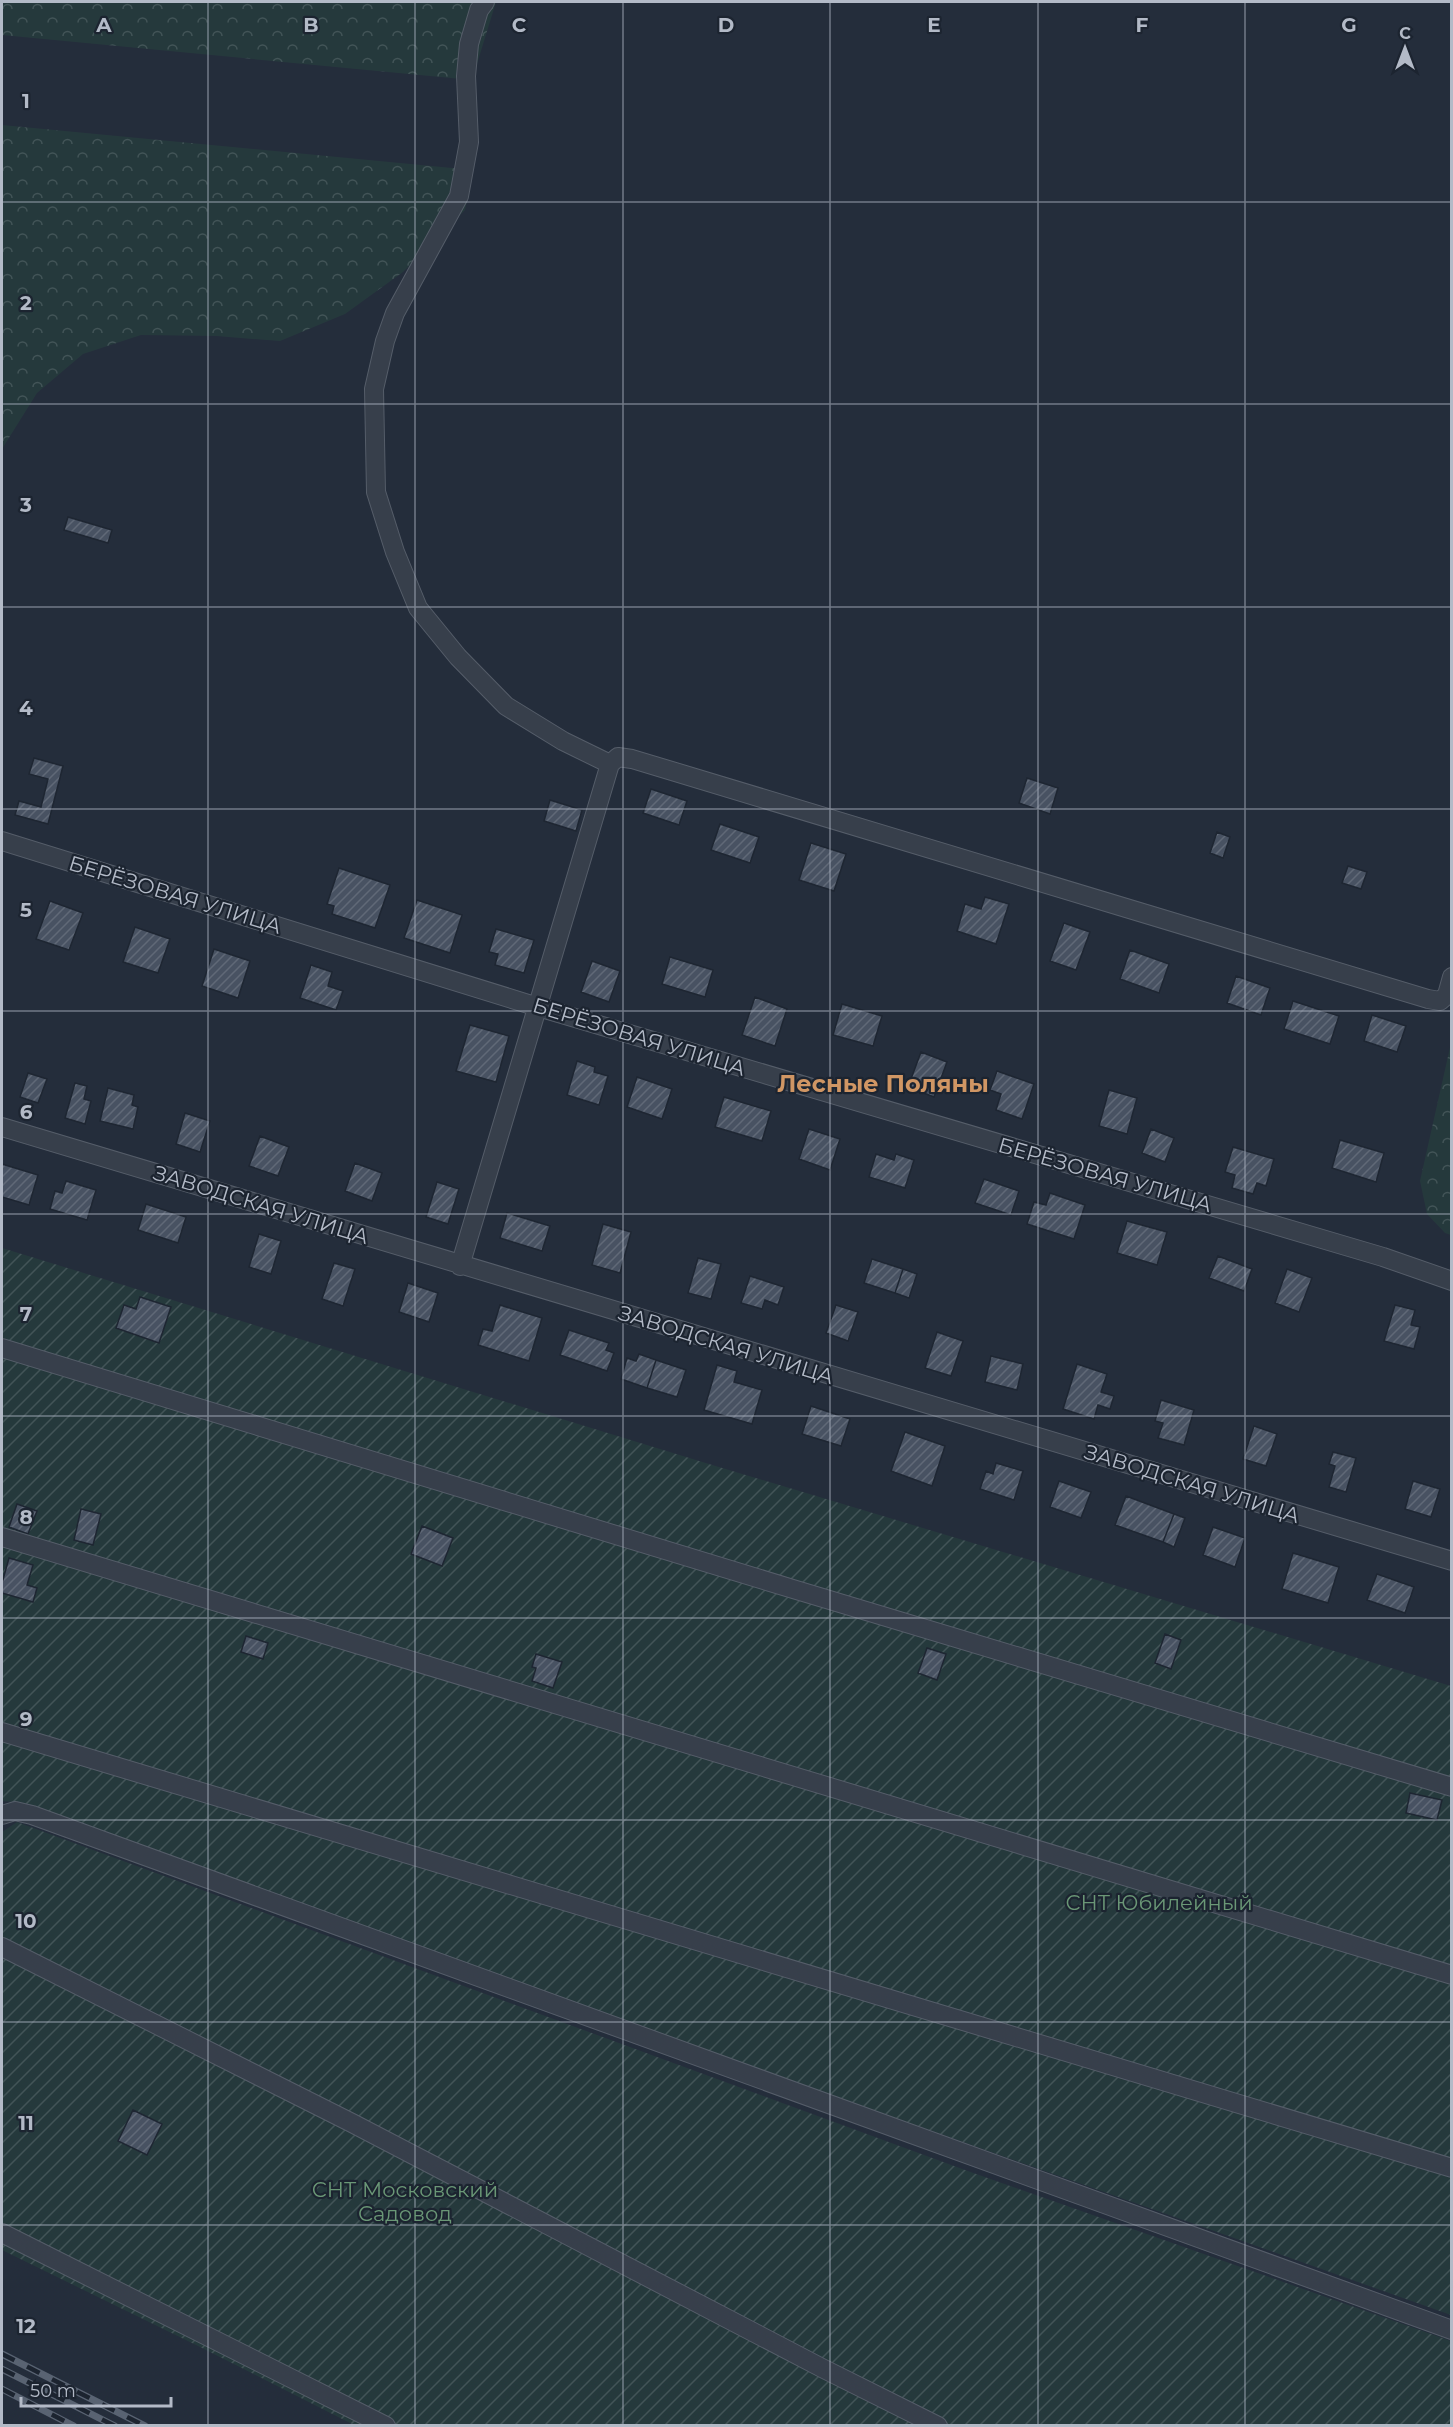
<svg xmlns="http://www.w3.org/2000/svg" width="1453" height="2427" font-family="Montserrat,sans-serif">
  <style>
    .forest { fill: url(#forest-crowns) }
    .garden { fill: url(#garden-furrows) }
    .building { fill: url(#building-hatch); stroke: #1e2632; stroke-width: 1.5 }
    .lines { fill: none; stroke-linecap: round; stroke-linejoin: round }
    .street-casing { stroke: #555d69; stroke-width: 20 }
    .street { stroke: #373f4b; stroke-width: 18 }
    .rail-casing { stroke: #596372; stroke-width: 7 }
    .rail { stroke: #1c2430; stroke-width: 4.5; stroke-dasharray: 14; stroke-linecap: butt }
    .grid { fill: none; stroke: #b3bac7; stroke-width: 1.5; stroke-opacity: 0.55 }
    .labels { text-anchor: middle; stroke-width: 4.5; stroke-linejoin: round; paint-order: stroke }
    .street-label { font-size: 21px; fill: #b3bac7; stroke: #1c2430 }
    .park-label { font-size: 21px; fill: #6a9776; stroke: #1c2430 }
    .quarter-label { font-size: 24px; font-weight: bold; fill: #d09664; stroke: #1c2430 }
    .grid-label { font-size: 20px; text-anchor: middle; font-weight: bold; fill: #b3bac7; stroke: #1c2430; stroke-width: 4.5; stroke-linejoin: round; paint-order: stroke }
  </style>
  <defs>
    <pattern id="forest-crowns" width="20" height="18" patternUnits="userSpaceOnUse" patternTransform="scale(1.5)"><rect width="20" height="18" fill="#25393c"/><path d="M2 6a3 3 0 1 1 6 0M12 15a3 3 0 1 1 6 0" fill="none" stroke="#425457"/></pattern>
    <pattern id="garden-furrows" width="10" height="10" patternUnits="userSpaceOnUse" patternTransform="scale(1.5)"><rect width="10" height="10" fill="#25393c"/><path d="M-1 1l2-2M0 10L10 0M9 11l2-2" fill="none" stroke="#425457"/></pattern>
    <pattern id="building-hatch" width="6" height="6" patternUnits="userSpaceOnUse" patternTransform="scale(1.5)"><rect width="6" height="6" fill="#485262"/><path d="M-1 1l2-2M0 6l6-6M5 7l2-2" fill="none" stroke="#606977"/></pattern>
  </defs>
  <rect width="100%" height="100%" fill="#242d3b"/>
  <path class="forest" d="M 2,2 L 496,2 L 472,80 L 2,35 Z
    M 2,125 L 473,170 L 465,210 L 403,272 L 345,314 L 280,341 L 216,336 L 141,335 L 83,354 L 37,393 L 2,449 Z
    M 1451,1043 L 1452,1235 L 1451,1235 L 1445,1233 L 1427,1214 L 1420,1181 Z"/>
  <path class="garden" d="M 2,1248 L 709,1464 L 1451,1686 L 1451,2315 L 641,2028 L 24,1803 L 2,1801 Z
    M 17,1822 L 965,2170 L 1451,2341 L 1451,2425 L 354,2425 L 198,2346 L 2,2250 L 2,1832 Z"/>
  <path class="building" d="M 68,517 L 112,530 L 108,543 L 64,530 Z
    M 34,758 L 63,766 L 48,824 L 15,815 L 19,801 L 41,807 L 48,779 L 29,774 Z
    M 1027,778 L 1058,788 L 1050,814 L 1019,803 Z
    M 651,789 L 687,801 L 679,825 L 643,813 Z
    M 550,800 L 582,810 L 576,831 L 544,821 Z
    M 720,824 L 759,837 L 750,863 L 711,850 Z
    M 1217,832 L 1230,837 L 1223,858 L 1210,853 Z
    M 811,843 L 846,854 L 834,891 L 799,880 Z
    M 1348,866 L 1367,872 L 1361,889 L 1342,883 Z
    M 339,868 L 390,885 L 375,928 L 332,914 L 334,906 L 327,904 Z
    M 985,897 L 1009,904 L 996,944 L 957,931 L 965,904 L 981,909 Z
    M 417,900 L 462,915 L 450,953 L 404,938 Z
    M 50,901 L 83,913 L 69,950 L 36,939 Z
    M 1064,923 L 1090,932 L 1076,970 L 1050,961 Z
    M 135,927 L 170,939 L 158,973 L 123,962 Z
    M 496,929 L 534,940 L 524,973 L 495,965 L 498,954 L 489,952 Z
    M 214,949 L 250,961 L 238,998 L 202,986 Z
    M 1130,950 L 1169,964 L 1159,993 L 1120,979 Z
    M 670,957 L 713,970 L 705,997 L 662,984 Z
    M 592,961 L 620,971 L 609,1002 L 581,992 Z
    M 311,965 L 332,972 L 328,986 L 343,991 L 336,1010 L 300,998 Z
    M 1236,976 L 1270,988 L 1261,1015 L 1227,1003 Z
    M 755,997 L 787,1009 L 775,1046 L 742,1035 Z
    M 1293,1001 L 1339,1016 L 1330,1044 L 1284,1029 Z
    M 842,1004 L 882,1016 L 873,1046 L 833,1035 Z
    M 1372,1015 L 1406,1026 L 1397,1052 L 1364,1041 Z
    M 470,1025 L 509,1036 L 496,1082 L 456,1071 Z
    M 921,1052 L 947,1062 L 934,1097 L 908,1087 Z
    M 577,1061 L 595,1067 L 594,1072 L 608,1076 L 599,1105 L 567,1095 Z
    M 997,1071 L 1034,1084 L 1022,1119 L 996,1110 L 1001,1094 L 990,1090 Z
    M 28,1073 L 47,1079 L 38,1103 L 20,1097 Z
    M 637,1077 L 672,1089 L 662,1119 L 627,1107 Z
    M 75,1083 L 87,1086 L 84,1099 L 91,1101 L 85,1124 L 65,1118 Z
    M 108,1088 L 134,1095 L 132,1105 L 138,1107 L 133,1129 L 100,1121 Z
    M 1109,1090 L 1137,1098 L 1127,1134 L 1099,1126 Z
    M 724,1097 L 771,1111 L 762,1141 L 715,1127 Z
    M 185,1113 L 210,1121 L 200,1152 L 176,1144 Z
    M 809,1129 L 840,1139 L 830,1170 L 799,1159 Z
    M 1151,1129 L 1174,1138 L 1165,1162 L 1142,1153 Z
    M 260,1136 L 289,1147 L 278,1176 L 249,1166 Z
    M 1340,1140 L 1384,1153 L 1376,1182 L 1332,1168 Z
    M 1233,1147 L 1274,1159 L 1266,1186 L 1257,1183 L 1253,1194 L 1232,1188 L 1235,1175 L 1225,1172 Z
    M 876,1154 L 894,1160 L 896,1154 L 914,1160 L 905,1188 L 869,1177 Z
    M 355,1163 L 382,1173 L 372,1201 L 345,1191 Z
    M 2,1164 L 38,1175 L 29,1205 L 2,1197 Z
    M 984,1179 L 1019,1191 L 1011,1215 L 975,1203 Z
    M 66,1181 L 96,1190 L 87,1220 L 50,1209 L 55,1191 L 62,1193 Z
    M 437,1182 L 459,1189 L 448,1224 L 426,1217 Z
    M 1050,1193 L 1085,1205 L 1074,1239 L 1027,1224 L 1034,1202 L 1046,1205 Z
    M 146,1204 L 186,1217 L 178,1243 L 138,1230 Z
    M 507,1213 L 550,1226 L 542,1251 L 500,1238 Z
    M 1127,1221 L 1167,1232 L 1157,1265 L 1117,1253 Z
    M 603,1224 L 631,1232 L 620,1273 L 592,1265 Z
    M 259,1234 L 281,1241 L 271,1274 L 249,1267 Z
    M 1218,1256 L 1252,1269 L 1244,1291 L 1209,1278 Z
    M 698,1258 L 721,1264 L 711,1299 L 688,1293 Z
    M 872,1259 L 903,1269 L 895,1293 L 864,1283 Z
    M 334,1263 L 355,1269 L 343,1306 L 322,1299 Z
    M 903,1269 L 917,1274 L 909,1298 L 895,1293 Z
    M 1287,1269 L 1312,1278 L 1299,1312 L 1275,1303 Z
    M 750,1276 L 784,1287 L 778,1305 L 765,1300 L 762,1309 L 741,1303 Z
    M 408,1283 L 438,1293 L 429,1322 L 399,1312 Z
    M 140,1297 L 171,1307 L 159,1343 L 116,1328 L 124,1305 L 136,1309 Z
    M 500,1305 L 542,1318 L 529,1361 L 478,1345 L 483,1329 L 492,1331 Z
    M 836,1305 L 858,1312 L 848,1341 L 826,1333 Z
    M 1395,1305 L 1415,1310 L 1411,1325 L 1420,1327 L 1414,1349 L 1384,1341 Z
    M 569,1330 L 609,1343 L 606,1350 L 614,1353 L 607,1371 L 560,1355 Z
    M 937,1332 L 963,1341 L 951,1376 L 925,1368 Z
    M 639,1354 L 656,1360 L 647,1388 L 621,1379 L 627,1358 L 636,1361 Z
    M 991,1356 L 1023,1364 L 1017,1390 L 985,1382 Z
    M 656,1360 L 686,1370 L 677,1397 L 647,1388 Z
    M 1077,1364 L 1107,1374 L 1101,1392 L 1114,1396 L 1110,1409 L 1098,1405 L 1094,1419 L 1063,1409 Z
    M 717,1365 L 737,1371 L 734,1382 L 762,1390 L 752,1424 L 704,1410 Z
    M 1161,1400 L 1194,1410 L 1184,1445 L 1158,1438 L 1163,1423 L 1155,1421 Z
    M 811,1406 L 850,1419 L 841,1446 L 802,1434 Z
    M 1254,1426 L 1277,1434 L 1266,1466 L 1243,1459 Z
    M 905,1432 L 945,1446 L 932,1486 L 891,1471 Z
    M 1333,1452 L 1356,1458 L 1346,1492 L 1329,1487 L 1335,1466 L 1329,1464 Z
    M 996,1463 L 1023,1471 L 1014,1500 L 980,1489 L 986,1471 L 993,1474 Z
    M 1059,1481 L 1091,1492 L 1081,1518 L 1050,1507 Z
    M 1413,1481 L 1440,1489 L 1431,1517 L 1405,1509 Z
    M 1126,1496 L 1174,1514 L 1163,1542 L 1115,1525 Z
    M 17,1504 L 37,1511 L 28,1534 L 9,1527 Z
    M 81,1509 L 101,1514 L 93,1545 L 74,1540 Z
    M 1174,1514 L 1185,1518 L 1174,1547 L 1163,1542 Z
    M 422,1526 L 453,1538 L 442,1566 L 411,1554 Z
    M 1213,1527 L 1245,1538 L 1235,1567 L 1203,1555 Z
    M 1293,1553 L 1339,1567 L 1328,1603 L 1282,1589 Z
    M 9,1558 L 33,1565 L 27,1585 L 37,1588 L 33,1602 L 2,1593 L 2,1583 Z
    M 1377,1574 L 1414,1587 L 1405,1613 L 1367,1600 Z
    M 1165,1634 L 1181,1640 L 1171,1669 L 1155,1663 Z
    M 246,1636 L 268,1643 L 263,1659 L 241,1652 Z
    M 927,1648 L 946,1654 L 937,1680 L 918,1673 Z
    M 536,1654 L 562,1662 L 553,1688 L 532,1681 L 536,1668 L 532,1667 Z
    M 1410,1793 L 1442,1800 L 1437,1820 L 1406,1813 Z
    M 133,2110 L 162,2124 L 147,2155 L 118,2141 Z"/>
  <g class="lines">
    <g class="street-casing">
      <path id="street" d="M 485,2 L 479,10 L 469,44 L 466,76 L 469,142 L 459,196 L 395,313 L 385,341 L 374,389 L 376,492 L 395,552 L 418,608 L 458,657 L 506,706 L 563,741 L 610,764
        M 2,841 L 538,1007 L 1383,1257 L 1452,1281
        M 2,1127 L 1452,1561
        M 460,1266 L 610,764 L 618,757 L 632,759 L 1428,999 L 1440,1001 L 1447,995 L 1452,977
        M 2,1348 L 793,1589 L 1452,1787
        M 2,1537 L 1452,1975
        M 2,1732 L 1452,2168
        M 2,1815 L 15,1811 L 32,1815 L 1452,2330
        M 2,1947 L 352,2123 L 822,2368 L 938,2426
        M 2,2233 L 386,2426"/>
    </g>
    <use href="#street" class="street"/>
    <g class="rail-casing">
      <path id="rail" d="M 2,2354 L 145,2426
        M 2,2369 L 115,2426
        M 2,2389 L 74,2426"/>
    </g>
    <use href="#rail" class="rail"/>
  </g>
  <path class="grid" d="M 208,2 L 208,2426M 415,2 L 415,2426M 623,2 L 623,2426M 830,2 L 830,2426M 1038,2 L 1038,2426M 1245,2 L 1245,2426M 2,202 L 1452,202M 2,404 L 1452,404M 2,607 L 1452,607M 2,809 L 1452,809M 2,1011 L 1452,1011M 2,1214 L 1452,1214M 2,1416 L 1452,1416M 2,1618 L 1452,1618M 2,1820 L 1452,1820M 2,2022 L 1452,2022M 2,2225 L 1452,2225"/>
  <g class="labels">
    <g class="street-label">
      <text transform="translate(175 895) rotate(17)" y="7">БЕРЁЗОВАЯ УЛИЦА</text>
      <text transform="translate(639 1037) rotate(17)" y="7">БЕРЁЗОВАЯ УЛИЦА</text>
      <text transform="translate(1105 1175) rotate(16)" y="7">БЕРЁЗОВАЯ УЛИЦА</text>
      <text transform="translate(261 1205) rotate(17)" y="7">ЗАВОДСКАЯ УЛИЦА</text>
      <text transform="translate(726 1345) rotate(17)" y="7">ЗАВОДСКАЯ УЛИЦА</text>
      <text transform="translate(1192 1484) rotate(17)" y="7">ЗАВОДСКАЯ УЛИЦА</text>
    </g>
    <g class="park-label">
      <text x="1159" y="1910">СНТ Юбилейный</text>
      <text x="405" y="2197">СНТ Московский<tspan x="405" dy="24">Садовод</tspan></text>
    </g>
    <g class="quarter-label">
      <text x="883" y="1092">Лесные Поляны</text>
    </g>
  </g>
  <g class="grid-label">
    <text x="104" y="32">A</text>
    <text x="311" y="32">B</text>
    <text x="519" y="32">C</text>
    <text x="726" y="32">D</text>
    <text x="934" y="32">E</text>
    <text x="1142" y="32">F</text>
    <text x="1349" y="32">G</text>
    <text x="26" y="108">1</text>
    <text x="26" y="310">2</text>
    <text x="26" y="512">3</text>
    <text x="26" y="715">4</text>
    <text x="26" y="917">5</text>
    <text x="26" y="1119">6</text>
    <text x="26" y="1321">7</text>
    <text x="26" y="1524">8</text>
    <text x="26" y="1726">9</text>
    <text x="26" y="1928">10</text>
    <text x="26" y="2130">11</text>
    <text x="26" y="2333">12</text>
  </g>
  <rect width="1453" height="2427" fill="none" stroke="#b3bac7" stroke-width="6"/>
  <g transform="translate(1405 48)" stroke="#1c2430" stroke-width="4.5" paint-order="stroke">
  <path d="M0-4.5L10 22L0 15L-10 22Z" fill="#b3bac7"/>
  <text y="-9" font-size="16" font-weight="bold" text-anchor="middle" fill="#b3bac7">С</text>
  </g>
  <path d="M21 2397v9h150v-9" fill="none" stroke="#b3bac7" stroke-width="3"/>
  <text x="30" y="2397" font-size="18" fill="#b3bac7" stroke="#1c2430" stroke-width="4.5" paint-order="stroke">50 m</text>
</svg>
